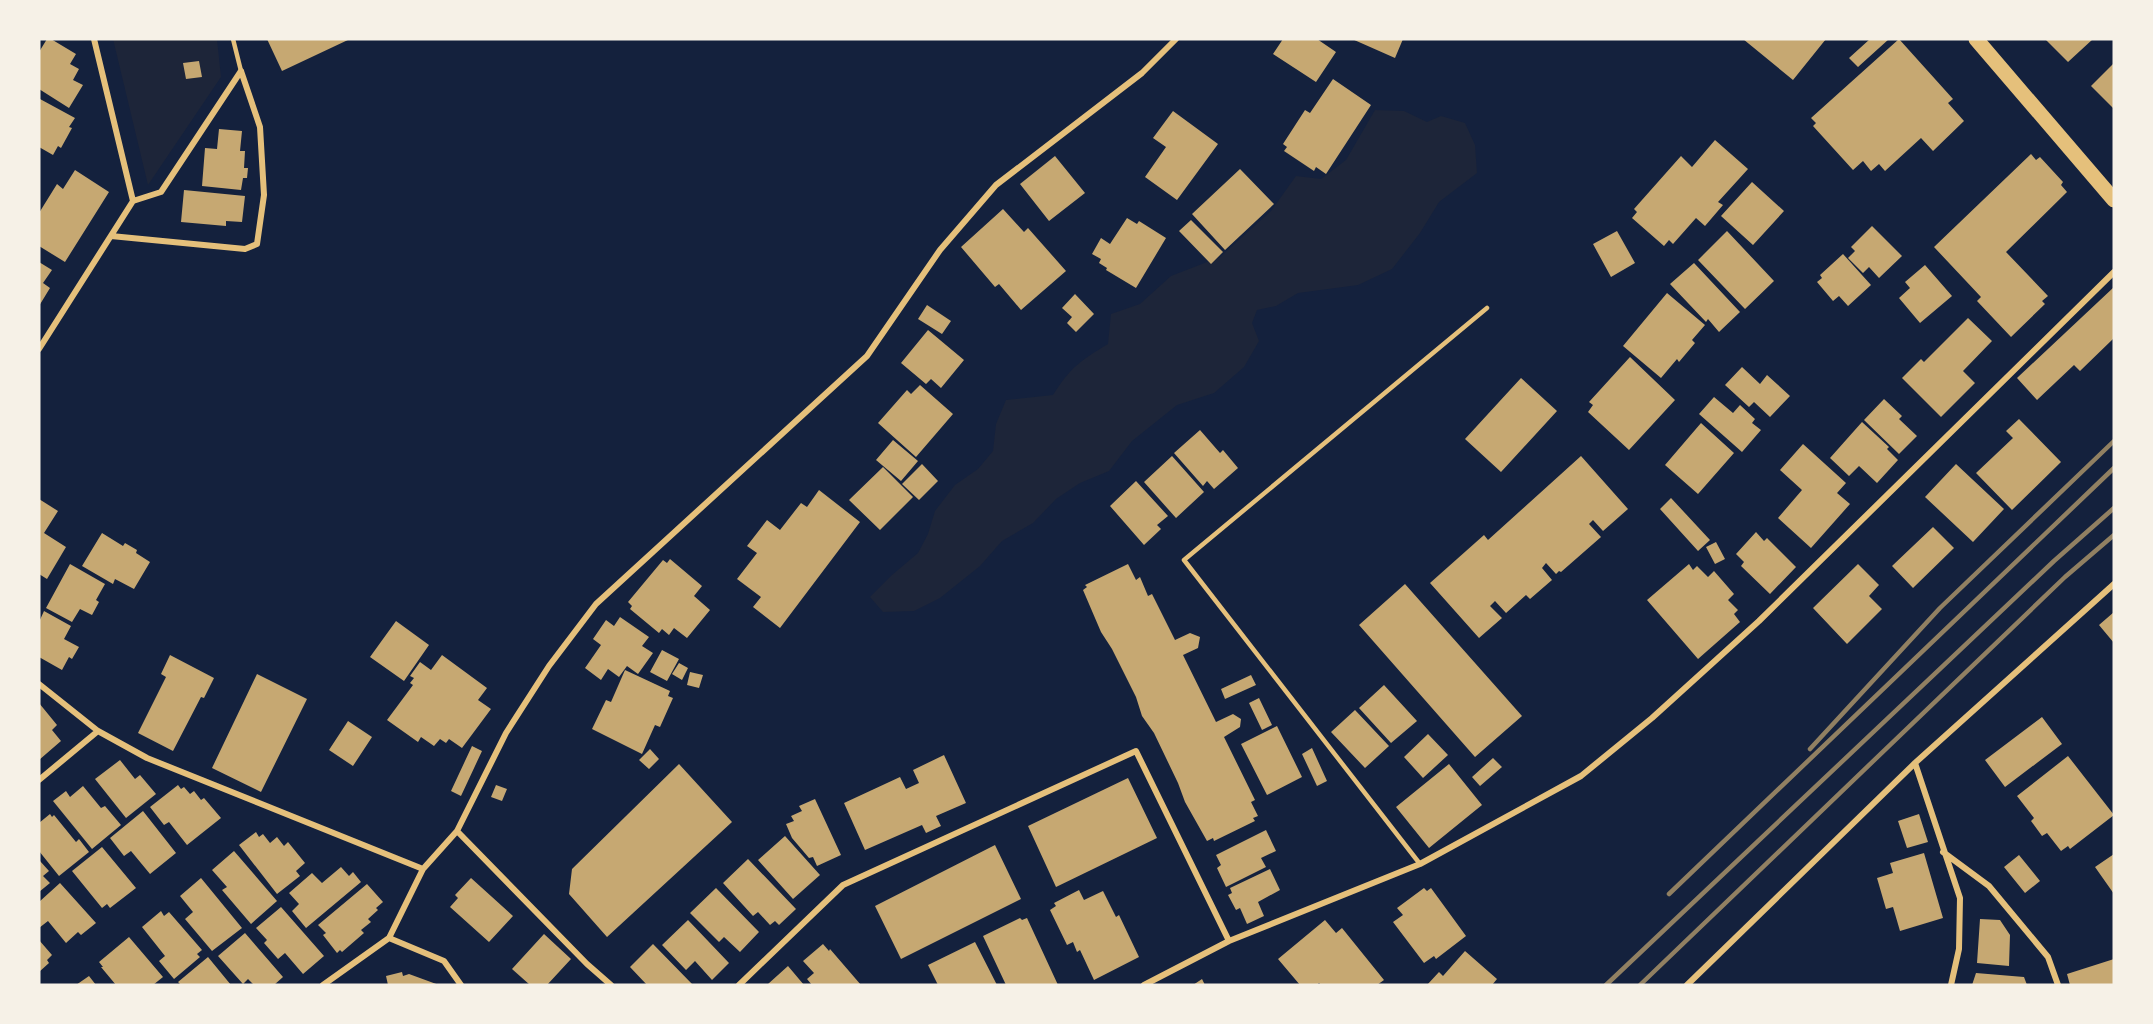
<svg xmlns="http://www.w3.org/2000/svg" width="2153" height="1024" font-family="Raleway,sans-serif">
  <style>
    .green { fill: #1d2539 }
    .building { fill: #c6a872 }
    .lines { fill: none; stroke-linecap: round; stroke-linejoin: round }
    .service { stroke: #e5c07b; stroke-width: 4.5 }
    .minor { stroke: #e5c07b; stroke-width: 6 }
    .primary { stroke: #e5c07b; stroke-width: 15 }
    .rail { stroke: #918062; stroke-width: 4.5 }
  </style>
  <rect width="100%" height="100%" fill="#14213d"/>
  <path class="green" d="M 113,39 L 217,39 L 221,77 L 148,185 Z
    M 1375,110 L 1404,111 L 1427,122 L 1441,116 L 1465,123 L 1475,145 L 1477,173 L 1439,202 L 1420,233 L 1392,269 L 1358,285 L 1298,293 L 1276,306 L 1257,310 L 1252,323 L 1259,341 L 1244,367 L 1214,393 L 1177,405 L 1132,441 L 1109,471 L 1080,483 L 1056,499 L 1033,523 L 1002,541 L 980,566 L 940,598 L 914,611 L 883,612 L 870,597 L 892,575 L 918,553 L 928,534 L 935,511 L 955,485 L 978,469 L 993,451 L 996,424 L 1006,400 L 1053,395 C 1071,367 1080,361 1108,344 L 1111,314 L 1140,304 L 1171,276 L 1220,257 L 1271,211 L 1296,176 L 1321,179 L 1346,160 Z"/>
  <path class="building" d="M 47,39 L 51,39 L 76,54 L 70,64 L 79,69 L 73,80 L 83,85 L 69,108 L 39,89 L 39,52 Z
    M 267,39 L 350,39 L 282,71 Z
    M 1283,39 L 1317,39 L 1336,52 L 1316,82 L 1273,54 Z
    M 1352,39 L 1403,39 L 1395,58 Z
    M 1743,39 L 1826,39 L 1793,80 Z
    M 1870,39 L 1889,39 L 1858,67 L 1849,58 Z
    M 1899,39 L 1953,99 L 1948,103 L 1964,121 L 1933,151 L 1921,138 L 1885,171 L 1879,164 L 1871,171 L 1863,161 L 1853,170 L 1813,126 L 1816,123 L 1811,118 Z
    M 2045,39 L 2093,39 L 2068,62 Z
    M 199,61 L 202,77 L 186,79 L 183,63 Z
    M 2114,63 L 2114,109 L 2091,86 Z
    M 1333,79 L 1371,105 L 1326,174 L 1316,167 L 1314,171 L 1284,151 L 1287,147 L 1283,144 L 1305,110 L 1310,113 Z
    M 40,99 L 75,118 L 69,127 L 72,128 L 61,148 L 58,146 L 53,155 L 39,147 Z
    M 1173,111 L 1218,144 L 1177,200 L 1145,177 L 1166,147 L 1153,138 Z
    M 219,129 L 242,131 L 240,151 L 245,151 L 244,168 L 248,168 L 247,178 L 243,178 L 241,190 L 202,186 L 205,148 L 217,149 Z
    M 1715,140 L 1748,169 L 1718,202 L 1723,205 L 1705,226 L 1696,218 L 1673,244 L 1669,240 L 1664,246 L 1632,218 L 1637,212 L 1634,209 L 1681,156 L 1692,167 Z
    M 2031,154 L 2036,160 L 2040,157 L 2063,182 L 2061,185 L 2067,192 L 2006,252 L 2048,296 L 2042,301 L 2045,304 L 2011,337 L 1977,301 L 1981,297 L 1934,247 Z
    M 1055,156 L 1085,193 L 1049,221 L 1020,184 Z
    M 1240,169 L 1274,204 L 1225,250 L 1192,214 Z
    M 75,170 L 109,192 L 65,262 L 39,246 L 39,213 L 57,184 L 63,189 Z
    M 1752,182 L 1784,211 L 1753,245 L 1721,216 Z
    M 184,190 L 245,196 L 242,222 L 226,221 L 226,226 L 181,222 Z
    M 1003,209 L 1024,232 L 1028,228 L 1066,271 L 1021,310 L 999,284 L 995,287 L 961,247 Z
    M 1127,218 L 1137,224 L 1139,221 L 1166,238 L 1136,288 L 1106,270 L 1107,268 L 1099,263 L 1101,259 L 1092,254 L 1101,238 L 1110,244 Z
    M 1191,220 L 1223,252 L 1211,264 L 1179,231 Z
    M 1872,226 L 1902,256 L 1879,278 L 1869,267 L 1863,273 L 1848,258 L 1855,251 L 1851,247 Z
    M 1617,231 L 1635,263 L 1611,277 L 1593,244 Z
    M 1727,231 L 1774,281 L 1745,309 L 1698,260 Z
    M 1843,254 L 1871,285 L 1848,306 L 1839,296 L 1833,301 L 1817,282 L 1822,278 L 1820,275 Z
    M 39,262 L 52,270 L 43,283 L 50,288 L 39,306 Z
    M 1694,263 L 1740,312 L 1719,332 L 1708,319 L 1706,322 L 1670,284 Z
    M 1925,265 L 1952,296 L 1920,323 L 1899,298 L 1910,288 L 1905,282 Z
    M 2114,287 L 2114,338 L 2080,371 L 2074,365 L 2037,400 L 2017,378 Z
    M 1667,293 L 1705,325 L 1692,340 L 1695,343 L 1679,362 L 1677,359 L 1661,378 L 1623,346 Z
    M 1075,294 L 1094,314 L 1076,332 L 1067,323 L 1072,317 L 1062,308 Z
    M 927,305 L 951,321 L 942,334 L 918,319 Z
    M 1968,318 L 1992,341 L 1963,371 L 1975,383 L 1941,417 L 1902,378 L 1921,359 L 1924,362 Z
    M 928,330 L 964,360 L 941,388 L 931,379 L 926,384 L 901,363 Z
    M 1630,357 L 1675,400 L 1629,450 L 1588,412 L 1593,405 L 1589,402 Z
    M 1742,367 L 1760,384 L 1767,375 L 1790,396 L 1770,417 L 1754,402 L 1749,407 L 1725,385 Z
    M 1521,378 L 1557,411 L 1501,472 L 1465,439 Z
    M 920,385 L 953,414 L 916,457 L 878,423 L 907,390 L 911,394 Z
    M 1714,397 L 1733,413 L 1740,405 L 1755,419 L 1752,423 L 1761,430 L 1742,452 L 1699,414 Z
    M 1884,399 L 1902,416 L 1899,419 L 1917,436 L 1899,454 L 1864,420 Z
    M 2019,419 L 2061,462 L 2012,510 L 1976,473 L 2013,438 L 2006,431 Z
    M 1862,422 L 1889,447 L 1887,449 L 1898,460 L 1877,483 L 1859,466 L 1849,476 L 1830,458 Z
    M 1701,423 L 1734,453 L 1698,494 L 1665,465 Z
    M 1200,430 L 1220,453 L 1223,450 L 1238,468 L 1214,489 L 1207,481 L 1203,486 L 1174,453 Z
    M 893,440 L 918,461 L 901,481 L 876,460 Z
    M 1803,444 L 1846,483 L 1837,493 L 1850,504 L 1811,548 L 1778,518 L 1802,490 L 1780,470 Z
    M 1172,456 L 1204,492 L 1176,518 L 1144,482 Z
    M 1581,456 L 1628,509 L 1603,531 L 1593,520 L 1589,524 L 1601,537 L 1561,572 L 1559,571 L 1556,574 L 1546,563 L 1542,568 L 1552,580 L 1530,599 L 1526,595 L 1506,613 L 1495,601 L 1490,606 L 1502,618 L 1479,638 L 1430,583 L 1484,535 L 1488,540 Z
    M 922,464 L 938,481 L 919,500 L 902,484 Z
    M 1956,464 L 2004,509 L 1973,542 L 1925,497 Z
    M 883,467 L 913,497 L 880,530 L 849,500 Z
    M 1136,481 L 1168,516 L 1157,525 L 1161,529 L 1144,545 L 1110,506 Z
    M 819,490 L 860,522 L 780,628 L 753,607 L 761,597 L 737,579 L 757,553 L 747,546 L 767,520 L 780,530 L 801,503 L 807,507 Z
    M 1671,498 L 1710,540 L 1698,551 L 1660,509 Z
    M 39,499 L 58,511 L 44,533 L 66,547 L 47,579 L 39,574 Z
    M 1933,527 L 1954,548 L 1913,588 L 1892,566 Z
    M 1756,532 L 1764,541 L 1767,538 L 1796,567 L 1770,594 L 1741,566 L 1744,562 L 1736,554 Z
    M 102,533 L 123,546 L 125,543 L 137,550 L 136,553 L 150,562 L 134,589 L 115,579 L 113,584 L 82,566 Z
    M 1716,542 L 1725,559 L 1715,564 L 1706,547 Z
    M 670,559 L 702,586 L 694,596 L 710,610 L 687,638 L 674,628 L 669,635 L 662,629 L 659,633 L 630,609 L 632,606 L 628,602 L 663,560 L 667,563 Z
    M 70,564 L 105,584 L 96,600 L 99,602 L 92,615 L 80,609 L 72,622 L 46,608 Z
    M 1128,564 L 1136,580 L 1140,577 L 1148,596 L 1152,594 L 1175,640 L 1190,633 L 1200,637 L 1198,648 L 1183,655 L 1216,722 L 1233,714 L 1241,719 L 1240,727 L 1224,737 L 1255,800 L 1251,802 L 1258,816 L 1253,818 L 1255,821 L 1214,841 L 1213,838 L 1207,841 L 1185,802 L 1178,783 L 1154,733 L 1142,716 L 1136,697 L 1112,649 L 1101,632 L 1083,590 L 1087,587 L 1085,585 Z
    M 1689,564 L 1693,570 L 1697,566 L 1708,577 L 1714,571 L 1734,594 L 1728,600 L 1738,610 L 1734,614 L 1740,622 L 1698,659 L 1647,600 Z
    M 1858,564 L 1879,585 L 1869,596 L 1882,609 L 1847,644 L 1813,608 Z
    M 1405,584 L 1522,716 L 1475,757 L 1359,625 Z
    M 44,611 L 71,626 L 64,639 L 79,647 L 72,659 L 69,657 L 62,670 L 39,657 L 39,622 Z
    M 2114,612 L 2114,643 L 2099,625 Z
    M 620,617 L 649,637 L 642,646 L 653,653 L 638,674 L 627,666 L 619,677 L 608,669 L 601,680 L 585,668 L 601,645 L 593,639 L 606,620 L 614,626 Z
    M 396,621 L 429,645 L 404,681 L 370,657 Z
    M 662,650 L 679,659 L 667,681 L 650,672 Z
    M 170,655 L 214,678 L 204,698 L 201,697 L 173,751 L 138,733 L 166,677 L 161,674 Z
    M 442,655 L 487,688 L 478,700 L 491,709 L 462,748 L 449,739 L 446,743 L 440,739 L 434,746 L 421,737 L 418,742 L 387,720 L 413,685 L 410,683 L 414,678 L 410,676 L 420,662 L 431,670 Z
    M 679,663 L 688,668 L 682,680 L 672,674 Z
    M 625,670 L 670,691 L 668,696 L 673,698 L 660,727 L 655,725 L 642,754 L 592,729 L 606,700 L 611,702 Z
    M 690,672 L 703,675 L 699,688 L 687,685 Z
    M 257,674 L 307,699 L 261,792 L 212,768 Z
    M 1251,675 L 1256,685 L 1225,699 L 1221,689 Z
    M 1384,685 L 1417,721 L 1391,743 L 1359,708 Z
    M 1259,698 L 1272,725 L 1262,730 L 1249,703 Z
    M 39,703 L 57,725 L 52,730 L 61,741 L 39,760 Z
    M 1355,710 L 1389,746 L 1365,768 L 1331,732 Z
    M 2042,717 L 2062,744 L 2005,787 L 1985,760 Z
    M 348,721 L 372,737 L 353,766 L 329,750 Z
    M 1277,726 L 1302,777 L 1267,795 L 1241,744 Z
    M 1428,734 L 1448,755 L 1423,778 L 1404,757 Z
    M 472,746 L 482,751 L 461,796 L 451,791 Z
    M 1312,748 L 1327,781 L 1317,786 L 1302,754 Z
    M 650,749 L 659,759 L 649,769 L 639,760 Z
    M 944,755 L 966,803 L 936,816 L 941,826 L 926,833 L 922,825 L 865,850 L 844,803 L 900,777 L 906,789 L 919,783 L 913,770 Z
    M 2068,756 L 2114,815 L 2070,849 L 2068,846 L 2061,851 L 2047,833 L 2042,836 L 2031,821 L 2034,818 L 2017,796 Z
    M 1493,758 L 1502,767 L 1480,786 L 1472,777 Z
    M 120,760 L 135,779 L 140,775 L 156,794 L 126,818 L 95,779 Z
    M 679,764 L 732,822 L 607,937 L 569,894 L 572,869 Z
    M 1449,764 L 1482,805 L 1429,848 L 1396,807 Z
    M 1128,778 L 1157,838 L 1056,887 L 1028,826 Z
    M 178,785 L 181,789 L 184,787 L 190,794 L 194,791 L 201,800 L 204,798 L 221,818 L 187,845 L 169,822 L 164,825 L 150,807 Z
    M 496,785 L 507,789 L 502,801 L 491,797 Z
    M 83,786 L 101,808 L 105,806 L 121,825 L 92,849 L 53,801 L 66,791 L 70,797 Z
    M 815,799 L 841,855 L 817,866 L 813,857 L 809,858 L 792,838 L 786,824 L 794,821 L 791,816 L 802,811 L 799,806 Z
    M 143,811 L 176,853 L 150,874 L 131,851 L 124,856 L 110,838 Z
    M 50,814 L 52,817 L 54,815 L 76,842 L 79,839 L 89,852 L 59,876 L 39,851 L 39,823 Z
    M 1919,814 L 1928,842 L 1907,848 L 1898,821 Z
    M 1266,830 L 1276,851 L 1261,858 L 1266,867 L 1226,887 L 1217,868 L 1221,865 L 1216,855 Z
    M 256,832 L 259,837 L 263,834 L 270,843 L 277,837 L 284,846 L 288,842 L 305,863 L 296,871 L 300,876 L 277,894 L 239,845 Z
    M 785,836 L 820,875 L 793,899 L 758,860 Z
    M 995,845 L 1021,899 L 901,959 L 875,906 Z
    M 102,847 L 136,888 L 110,908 L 107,904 L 102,908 L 72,871 Z
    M 234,851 L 277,901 L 251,924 L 222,890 L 227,887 L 212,870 Z
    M 1924,853 L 1943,918 L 1900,931 L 1893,907 L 1886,909 L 1877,878 L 1893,873 L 1890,863 Z
    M 2114,854 L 2114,894 L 2095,867 Z
    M 2019,855 L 2040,881 L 2025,893 L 2004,867 Z
    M 748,859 L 796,909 L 779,925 L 775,921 L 770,925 L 758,912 L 753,916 L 723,883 Z
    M 40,861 L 49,871 L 43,876 L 50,883 L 39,892 Z
    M 341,867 L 349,876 L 353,872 L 361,882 L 306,928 L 292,911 L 299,904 L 289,893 L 312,873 L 322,883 Z
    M 1270,869 L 1280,890 L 1258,902 L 1264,916 L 1247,924 L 1240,908 L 1236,910 L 1228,895 L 1232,893 L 1230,888 Z
    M 201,878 L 242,928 L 212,951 L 185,919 L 193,912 L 180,896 Z
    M 471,878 L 513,916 L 489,942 L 450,907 L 458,898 L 455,895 Z
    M 60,883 L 96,923 L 81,935 L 78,932 L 66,943 L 48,921 L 39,928 L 39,902 Z
    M 367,884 L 383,902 L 376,908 L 378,910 L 368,919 L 371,922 L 361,930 L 364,933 L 342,952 L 340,950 L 337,953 L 323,935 L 326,933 L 318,925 Z
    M 716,888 L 759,932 L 740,952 L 724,937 L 719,942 L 690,913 Z
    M 1424,888 L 1427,891 L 1431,888 L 1466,936 L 1436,959 L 1434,956 L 1424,963 L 1393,922 L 1403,915 L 1397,908 Z
    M 1079,890 L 1084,900 L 1103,891 L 1116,917 L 1119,915 L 1139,957 L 1094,980 L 1080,950 L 1077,952 L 1073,942 L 1067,945 L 1050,910 L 1056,906 L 1054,903 Z
    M 281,907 L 324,956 L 303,974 L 285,953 L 278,959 L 264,943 L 267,940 L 256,928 Z
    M 161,911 L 164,916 L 169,912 L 202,950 L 197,954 L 200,957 L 174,979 L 159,961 L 165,956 L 142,927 Z
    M 1020,918 L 1022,920 L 1027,918 L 1058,985 L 1006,985 L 983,936 Z
    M 1980,919 L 2000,920 L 2010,935 L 2009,966 L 1977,963 Z
    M 688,920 L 729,963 L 712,980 L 695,961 L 686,970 L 662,945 Z
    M 1325,920 L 1336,933 L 1342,928 L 1384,980 L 1377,985 L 1321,985 L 1319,983 L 1317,985 L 1300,985 L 1278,959 Z
    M 245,933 L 283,977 L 274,985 L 254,985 L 248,979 L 243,984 L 218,956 Z
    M 544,934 L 571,959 L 547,985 L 530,985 L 512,969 Z
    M 129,937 L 163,977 L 153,985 L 116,985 L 101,967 L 103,967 L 99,962 Z
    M 39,940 L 52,955 L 47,960 L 49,963 L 39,972 Z
    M 975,942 L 997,985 L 938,985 L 928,965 Z
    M 653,944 L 693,985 L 647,985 L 630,967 Z
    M 823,944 L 829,951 L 830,949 L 861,985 L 812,985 L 807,979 L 814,973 L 803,961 Z
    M 1465,951 L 1497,979 L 1492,985 L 1427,985 L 1439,972 L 1443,976 Z
    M 208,957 L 231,985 L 181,985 L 178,982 Z
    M 2114,959 L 2114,985 L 2070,985 L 2067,974 Z
    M 788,966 L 804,985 L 769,985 L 768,984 Z
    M 402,972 L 403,976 L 409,974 L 439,985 L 388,985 L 386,976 Z
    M 1976,973 L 2024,977 L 2027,985 L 1972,985 Z
    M 89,976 L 96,985 L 76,985 Z
    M 1202,979 L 1205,985 L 1193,985 Z"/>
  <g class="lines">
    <path class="service" d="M 233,39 L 241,71
      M 1420,864 L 1184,560 L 1487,308"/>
    <path class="minor" d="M 133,201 L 161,192 L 241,71
      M 111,236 L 245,249 L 257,244 L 264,195 L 260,127 L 241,71
      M 39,349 L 133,201 L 94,39
      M 39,684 L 98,731 L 147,758 L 423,869
      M 1915,763 L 1960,898 L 1959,949 L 1951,985
      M 39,780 L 98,731
      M 457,831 L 587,964 L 611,985
      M 1943,852 L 1989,886 L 2048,957 L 2058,985
      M 389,938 L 444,961 L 461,985
      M 323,985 L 389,938 L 423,869 L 457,831 L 506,733 L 549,666 L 596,604 L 867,356 L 940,250 L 996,185 L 1142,73 L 1176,39
      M 739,985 L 843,885 L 1136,751 L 1229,941
      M 1144,985 L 1229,941 L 1420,864 L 1581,776 L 1652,718 L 1759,621 L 2114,272
      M 1687,985 L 1915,763 L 2114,584"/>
    <path class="primary" d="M 1976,39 L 2114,200"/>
    <path class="rail" d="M 1810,749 L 1940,608 L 2114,441
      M 1669,894 L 2114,468
      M 1606,985 L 2054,561 L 2114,508
      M 1640,985 L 2065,577 L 2114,535"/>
  </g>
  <rect width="2153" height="1024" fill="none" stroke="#f6f1e7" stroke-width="81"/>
</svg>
